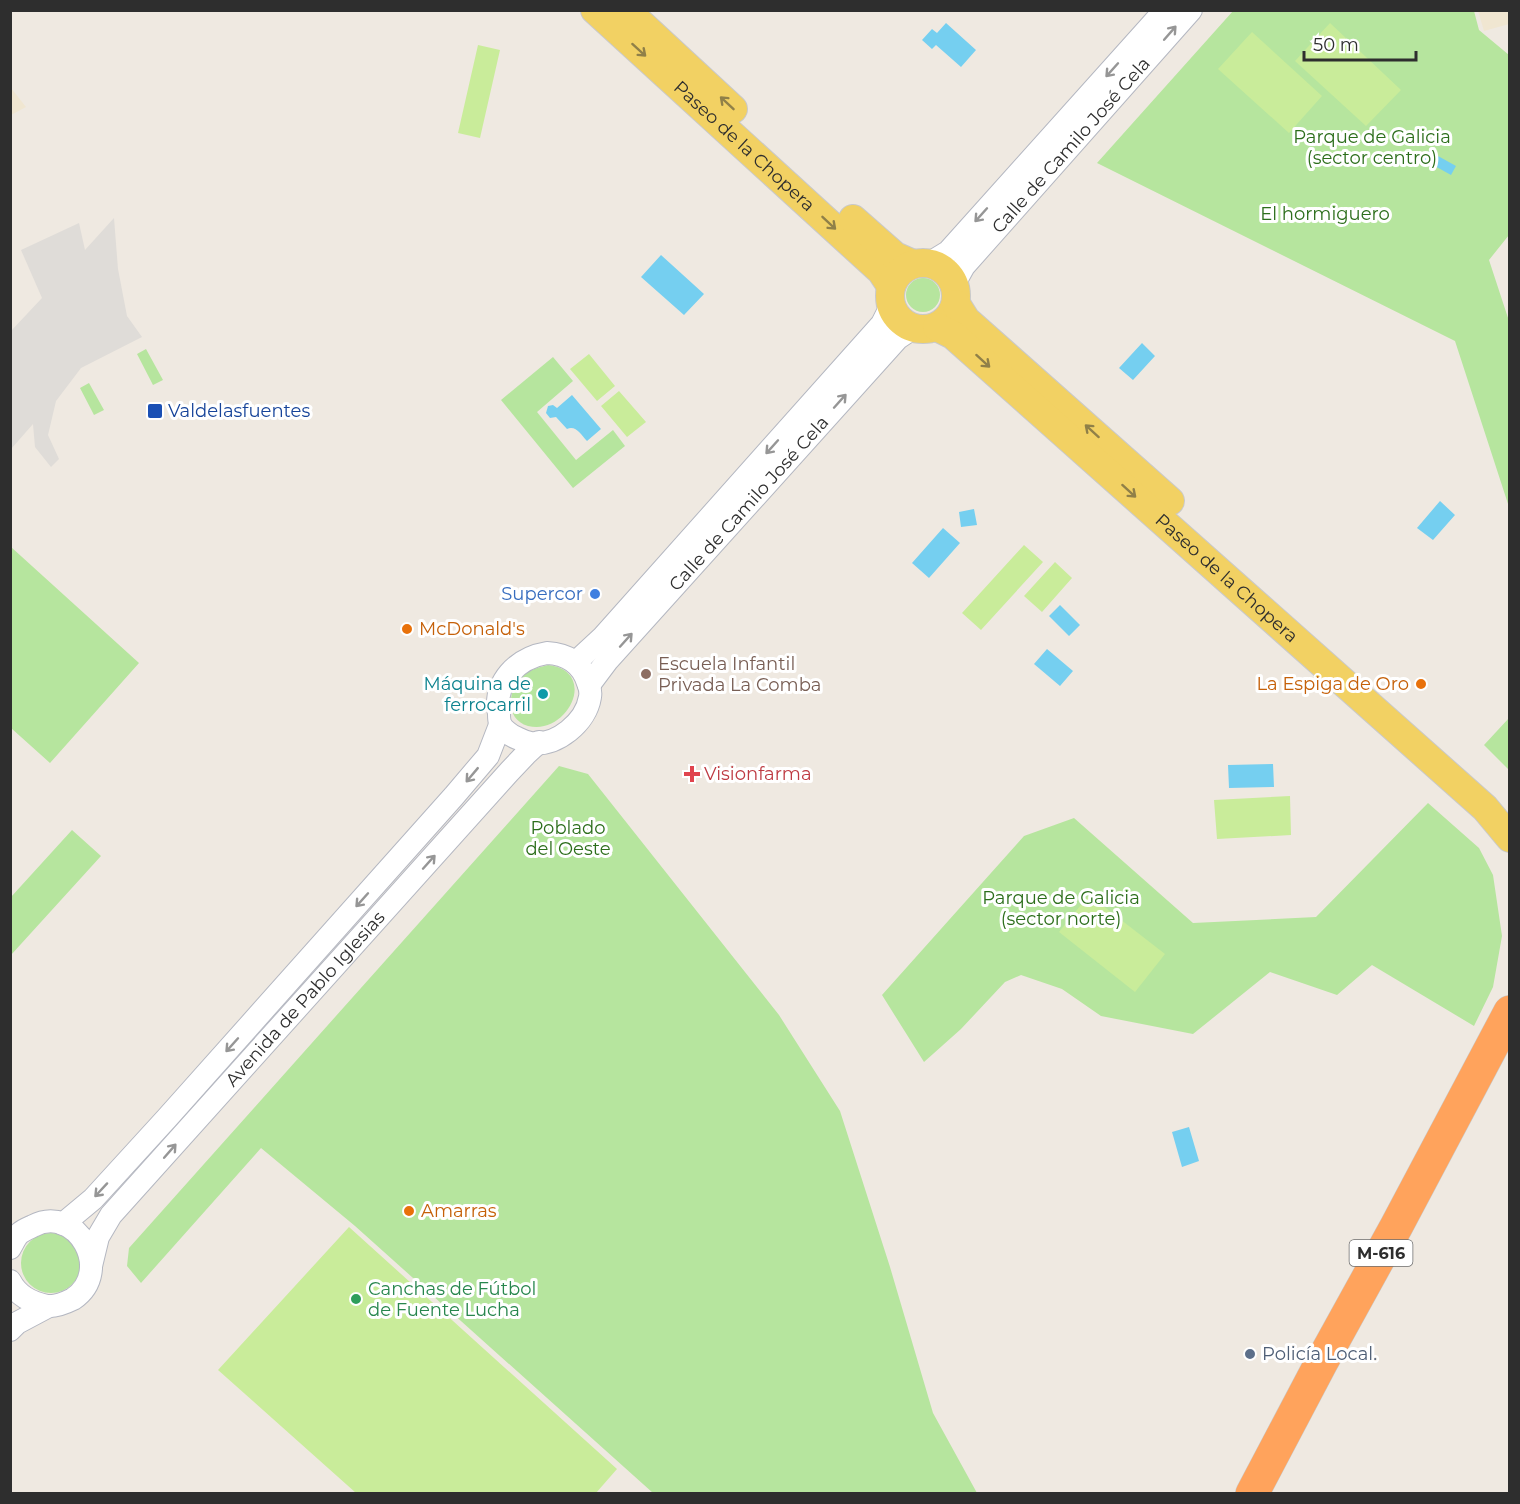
<svg xmlns="http://www.w3.org/2000/svg" width="1520" height="1504" font-family="Montserrat,sans-serif">
  <style>
    .education { fill: #f0e6d1 }
    .green { fill: #b6e59e }
    .pitch { fill: #c9ec9a }
    .plaza { fill: #dfdcd8 }
    .water { fill: #75cff0 }
    .lines { fill: none; stroke-linecap: round; stroke-linejoin: round }
    .minor-casing { stroke: #b4b7c1; stroke-width: 24 }
    .major-casing { stroke: #c9c9c9; stroke-width: 30 }
    .highway-casing { stroke: #c9c9c9; stroke-width: 34 }
    .minor { stroke: #fff; stroke-width: 22 }
    .major { stroke: #f2d163; stroke-width: 28 }
    .highway { stroke: #ffa35c; stroke-width: 33 }
    .oneway { stroke: #969696 }
    .oneway2 { stroke: #908048 }
    .transit-dot { fill: #1a4fb4; stroke: #fff; stroke-width: 2 }
    .shop-dot { fill: #3f7fe0; stroke: #fff; stroke-width: 2 }
    .food-dot { fill: #e8710a; stroke: #fff; stroke-width: 2 }
    .education-dot { fill: #8d6e63; stroke: #fff; stroke-width: 2 }
    .culture-dot { fill: #0f9aa8; stroke: #fff; stroke-width: 2 }
    .health-dot { fill: #e0444e; stroke: #fff; stroke-width: 2 }
    .leisure-dot { fill: #2e9e5b; stroke: #fff; stroke-width: 2 }
    .service-dot { fill: #5c6f8a; stroke: #fff; stroke-width: 2 }
    .labels { text-anchor: middle; stroke-width: 6; stroke-linejoin: round; paint-order: stroke }
    .shield { fill: #fff; stroke: #6d6d6d; stroke-width: 1.5 }
    .shield-label { font-size: 16px; font-weight: bold; fill: #2e2e2e }
    .park-label { font-size: 18px; fill: #2c6e1b; stroke: #fff }
    .street-label { font-size: 18px; fill: #2e2e2e; stroke: #fff }
    .transit-label { font-size: 18px; fill: #164399; stroke: #fff; text-anchor: start }
    .shop-label { font-size: 18px; fill: #366cbe; stroke: #fff; text-anchor: end }
    .food-label { font-size: 18px; fill: #c56008; stroke: #fff; text-anchor: start }
    .education-label { font-size: 18px; fill: #785e54; stroke: #fff; text-anchor: start }
    .culture-label { font-size: 18px; fill: #0d838f; stroke: #fff; text-anchor: end }
    .health-label { font-size: 18px; fill: #be3a42; stroke: #fff; text-anchor: start }
    .leisure-label { font-size: 18px; fill: #27864d; stroke: #fff; text-anchor: start }
    .service-label { font-size: 18px; fill: #4e5e75; stroke: #fff; text-anchor: start }
  </style>
  <rect width="100%" height="100%" fill="#efe9e1"/>
  <path class="education" d="M 1478,11 L 1509,11 L 1509,24 L 1484,31 Z
    M 11,88 L 26,107 L 11,115 L 10,115 Z"/>
  <path class="green" d="M 1233,11 L 1474,11 L 1479,30 L 1509,55 L 1509,235 L 1489,260 L 1509,321 L 1509,507 L 1455,341 L 1097,163 Z
    M906 295a17 17 0 1 1 34 0a17 17 0 1 1-34 0Z
    M 146,349 L 163,380 L 153,385 L 137,354 Z
    M 553,357 L 573,381 L 537,412 L 576,460 L 613,430 L 625,446 L 573,488 L 501,400 Z
    M 89,383 L 104,410 L 94,415 L 80,388 Z
    M 11,547 L 139,663 L 50,763 L 11,728 Z
    M 548,665 C 599,671 568,736 528,726 C 503,719 508,685 526,673 C 532,669 541,667 548,665 Z
    M 1509,718 L 1509,770 L 1484,745 Z
    M 559,766 L 588,774 L 779,1015 L 840,1111 L 890,1267 L 933,1413 L 977,1493 L 653,1493 L 355,1226 L 261,1148 L 141,1283 L 127,1266 L 129,1248 Z
    M 1428,803 L 1479,848 L 1493,875 L 1502,936 L 1493,987 L 1474,1026 L 1372,965 L 1337,995 L 1270,972 L 1193,1034 L 1101,1016 L 1062,989 L 1021,975 L 1005,982 L 961,1029 L 924,1062 L 882,995 L 1024,836 L 1074,818 L 1193,923 L 1316,917 Z
    M 72,830 L 101,856 L 11,955 L 11,897 Z
    M21 1263a30 30 0 1 1 60 0a30 30 0 1 1-60 0Z"/>
  <path class="pitch" d="M 1330,23 L 1401,90 L 1366,126 L 1295,61 Z
    M 1252,32 L 1322,96 L 1289,133 L 1218,69 Z
    M 478,45 L 500,50 L 480,138 L 458,133 Z
    M 589,354 L 615,386 L 597,401 L 570,369 Z
    M 619,391 L 646,422 L 627,437 L 601,406 Z
    M 1024,545 L 1043,562 L 981,630 L 962,613 Z
    M 1055,562 L 1072,578 L 1042,612 L 1024,596 Z
    M 1290,796 L 1291,835 L 1217,839 L 1214,800 Z
    M 1089,895 L 1165,954 L 1135,992 L 1059,932 Z
    M 349,1227 L 617,1469 L 596,1493 L 356,1493 L 218,1370 Z"/>
  <path class="plaza" d="M 114,218 L 118,269 L 127,316 L 142,337 L 81,368 L 56,401 L 48,435 L 59,459 L 51,467 L 35,447 L 33,424 L 11,449 L 11,331 L 42,298 L 21,250 L 79,223 L 85,250 Z"/>
  <path class="water" d="M 946,23 L 976,50 L 961,67 L 936,45 L 932,49 L 922,40 L 932,29 L 937,33 Z
    M 1429,151 L 1456,166 L 1451,175 L 1424,160 Z
    M 661,255 L 704,294 L 684,315 L 641,277 Z
    M 1142,343 L 1155,356 L 1133,380 L 1119,368 Z
    M 572,395 L 601,429 L 587,441 C 581,435 576,425 567,429 L 556,417 L 550,418 L 546,413 L 548,406 L 553,405 L 557,408 Z
    M 1440,501 L 1455,515 L 1433,540 L 1417,528 Z
    M 974,509 L 977,525 L 961,527 L 959,512 Z
    M 943,528 L 960,543 L 929,578 L 912,563 Z
    M 1060,605 L 1080,625 L 1069,636 L 1049,616 Z
    M 1047,649 L 1073,671 L 1060,686 L 1034,664 Z
    M 1273,764 L 1274,787 L 1229,788 L 1228,765 Z
    M 1189,1127 L 1199,1161 L 1182,1167 L 1172,1132 Z"/>
  <g class="lines">
    <g class="minor-casing">
      <g id="minor">
        <path d="M 930,263 L 948,252 L 1165,10"/>
        <path id="s1" d="M 954,284 L 964,266 L 1191,10"/>
        <path d="M 547,653 C 567,654 582,663 588,683 C 590,688 591,692 590,697 C 586,722 557,747 530,743 C 526,742 521,740 517,738 C 511,736 502,729 500,723 C 499,720 499,717 499,714 C 493,682 517,658 547,653 Z"/>
        <path d="M 576,662 L 603,637 L 882,324 L 891,306"/>
        <path id="s2" d="M 589,685 L 607,661 L 898,338 L 913,328"/>
        <path d="M 63,1224 L 93,1199 L 167,1118 L 454,796 L 488,756 L 500,725"/>
        <path d="M 10,1248 C 13,1243 16,1236 20,1233 C 24,1230 29,1228 33,1226 C 76,1203 115,1271 73,1299 C 65,1303 56,1307 47,1306 C 32,1303 17,1295 10,1281"/>
        <path id="s3" d="M 91,1266 L 98,1237 L 111,1215 L 509,772 L 526,754 L 539,742"/>
        <path d="M 10,1330 L 17,1323 L 49,1306"/>
      </g>
    </g>
    <g class="major-casing">
      <g id="major">
        <path id="s4" d="M 595,10 L 881,271 L 891,286"/>
        <path d="M 626,10 L 733,109"/>
        <path d="M 853,219 L 895,256 L 913,264"/>
        <circle cx="923" cy="296" r="33"/>
        <path d="M 956,304 L 966,320 L 1170,501"/>
        <path id="s5" d="M 937,327 L 953,335 L 1485,808 L 1510,838"/>
      </g>
    </g>
    <g class="highway-casing">
      <path id="highway" d="M 1252,1494 L 1321,1363 L 1396,1227 L 1510,1012"/>
    </g>
    <use href="#minor" class="minor"/>
    <use href="#major" class="major"/>
    <use href="#highway" class="highway"/>
  </g>
  <defs><path id="oneway-shaft" d="M-6 0H5M1.5-3L5.5 0L1.5 3" fill="none" stroke-width="1.6" stroke-linecap="round" stroke-linejoin="round" transform="scale(1.5)"/></defs>
  <g class="oneway">
    <use href="#oneway-shaft" transform="translate(1170 33) rotate(-49)"/>
    <use href="#oneway-shaft" transform="translate(1112 70) rotate(132)"/>
    <use href="#oneway-shaft" transform="translate(981 215) rotate(132)"/>
    <use href="#oneway-shaft" transform="translate(840 401) rotate(-48)"/>
    <use href="#oneway-shaft" transform="translate(772 447) rotate(132)"/>
    <use href="#oneway-shaft" transform="translate(626 640) rotate(-48)"/>
    <use href="#oneway-shaft" transform="translate(472 775) rotate(130)"/>
    <use href="#oneway-shaft" transform="translate(429 862) rotate(-48)"/>
    <use href="#oneway-shaft" transform="translate(362 900) rotate(132)"/>
    <use href="#oneway-shaft" transform="translate(232 1045) rotate(132)"/>
    <use href="#oneway-shaft" transform="translate(170 1151) rotate(-49)"/>
    <use href="#oneway-shaft" transform="translate(101 1190) rotate(133)"/>
  </g>
  <g class="oneway2">
    <use href="#oneway-shaft" transform="translate(639 50) rotate(42)"/>
    <use href="#oneway-shaft" transform="translate(727 103) rotate(-137)"/>
    <use href="#oneway-shaft" transform="translate(829 223) rotate(43)"/>
    <use href="#oneway-shaft" transform="translate(983 361) rotate(42)"/>
    <use href="#oneway-shaft" transform="translate(1092 431) rotate(-138)"/>
    <use href="#oneway-shaft" transform="translate(1129 491) rotate(42)"/>
  </g>
  <rect class="transit-dot" x="147" y="403" width="16" height="16" rx="3"/>
  <circle class="shop-dot" cx="595" cy="594" r="6"/>
  <g class="food-dot">
    <circle cx="407" cy="629" r="6"/>
    <circle cx="1421" cy="684" r="6"/>
    <circle cx="409" cy="1211" r="6"/>
  </g>
  <circle class="education-dot" cx="646" cy="674" r="6"/>
  <circle class="culture-dot" cx="543" cy="694" r="6"/>
  <path class="health-dot" d="M689 765h6v6h6v6h-6v6h-6v-6h-6v-6h6z"/>
  <circle class="leisure-dot" cx="356" cy="1299" r="6"/>
  <circle class="service-dot" cx="1250" cy="1354" r="6"/>
  <g class="labels">
    <rect class="shield" x="1349.5" y="1240" width="63" height="26" rx="4.5"/>
    <g class="shield-label">
      <text x="1381" y="1259">M-616</text>
    </g>
    <g class="park-label">
      <text x="1372" y="143">Parque de Galicia<tspan x="1372" dy="21">(sector centro)</tspan></text>
      <text x="1325" y="220">El hormiguero</text>
      <text x="568" y="834">Poblado<tspan x="568" dy="21">del Oeste</tspan></text>
      <text x="1061" y="904">Parque de Galicia<tspan x="1061" dy="21">(sector norte)</tspan></text>
    </g>
    <g class="street-label">
      <text dy="6" stroke="none"><textPath href="#s1" startOffset="182">Calle de Camilo José Cela</textPath></text>
      <text dy="6" stroke="none"><textPath href="#s4" startOffset="202">Paseo de la Chopera</textPath></text>
      <text dy="6" stroke="none"><textPath href="#s2" startOffset="242">Calle de Camilo José Cela</textPath></text>
      <text dy="6" stroke="none"><textPath href="#s5" startOffset="384">Paseo de la Chopera</textPath></text>
      <text dy="6" stroke="none"><textPath href="#s3" startOffset="346">Avenida de Pablo Iglesias</textPath></text>
    </g>
    <g class="transit-label">
      <text x="168" y="417">Valdelasfuentes</text>
    </g>
    <g class="shop-label">
      <text x="583" y="600">Supercor</text>
    </g>
    <g class="food-label">
      <text x="419" y="635">McDonald's</text>
      <text x="1409" y="690" text-anchor="end">La Espiga de Oro</text>
      <text x="421" y="1217">Amarras</text>
    </g>
    <g class="education-label">
      <text x="658" y="670">Escuela Infantil<tspan x="658" dy="21">Privada La Comba</tspan></text>
    </g>
    <g class="culture-label">
      <text x="531" y="690">Máquina de<tspan x="531" dy="21">ferrocarril</tspan></text>
    </g>
    <g class="health-label">
      <text x="704" y="780">Visionfarma</text>
    </g>
    <g class="leisure-label">
      <text x="368" y="1295">Canchas de Fútbol<tspan x="368" dy="21">de Fuente Lucha</tspan></text>
    </g>
    <g class="service-label">
      <text x="1262" y="1360">Policía Local.</text>
    </g>
  </g>
  <rect width="1520" height="1504" fill="none" stroke="#2e2e2e" stroke-width="24"/>
  <path d="M1304 51v9h112v-9" fill="none" stroke="#2e2e2e" stroke-width="3"/>
  <text x="1313" y="51" font-size="18" fill="#2e2e2e" stroke="#ffffff" stroke-width="4.5" paint-order="stroke">50 m</text>
</svg>
